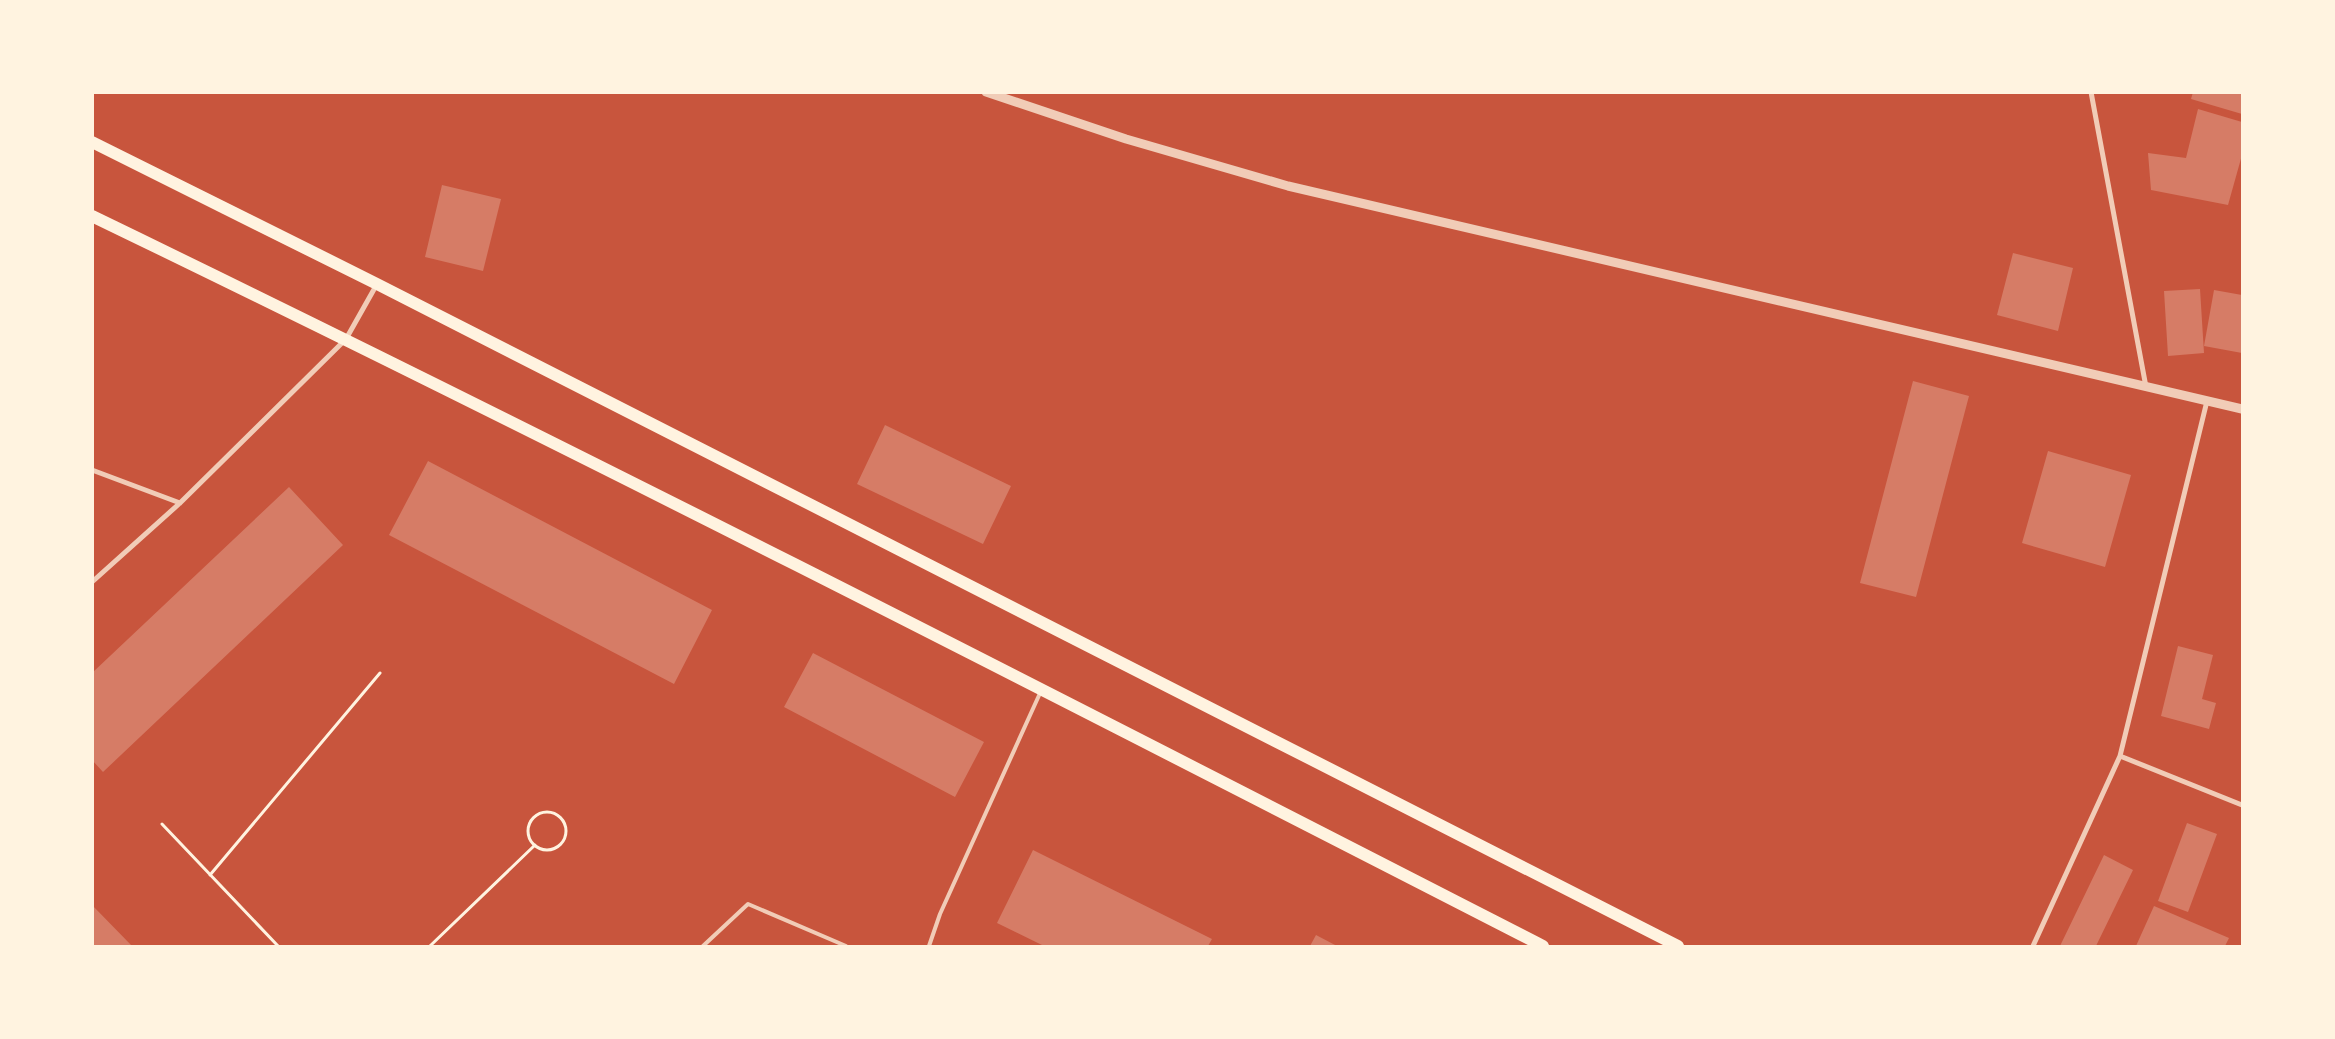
<svg xmlns="http://www.w3.org/2000/svg" width="2335" height="1039" font-family="'Playfair Display',serif">
  <style>
    .building { fill: #d67c66 }
    .lines { fill: none; stroke-linecap: round; stroke-linejoin: round }
    .path { stroke: #fff3e0; stroke-width: 3 }
    .service { stroke: #f1ccb7; stroke-width: 4 }
    .minor { stroke: #f1ccb7; stroke-width: 5 }
    .tertiary { stroke: #f1ccb7; stroke-width: 9 }
    .primary { stroke: #fff3e0; stroke-width: 12 }
  </style>
  <rect width="100%" height="100%" fill="#c8553d"/>
  <path class="building" d="M 2193,92 L 2242,92 L 2242,114 L 2191,99 Z
    M 2198,109 L 2242,122 L 2242,155 L 2228,205 L 2151,190 L 2148,153 L 2186,158 Z
    M 442,185 L 501,199 L 483,271 L 425,257 Z
    M 2013,253 L 2073,268 L 2058,331 L 1997,315 Z
    M 2200,289 L 2204,353 L 2168,356 L 2164,291 Z
    M 2214,290 L 2242,295 L 2242,353 L 2204,346 Z
    M 1913,381 L 1969,396 L 1916,597 L 1860,583 Z
    M 885,425 L 1011,486 L 983,544 L 857,484 Z
    M 2048,451 L 2131,475 L 2105,567 L 2022,543 Z
    M 428,461 L 712,610 L 674,684 L 389,535 Z
    M 289,487 L 343,545 L 103,772 L 92,760 L 92,673 Z
    M 2178,646 L 2213,655 L 2202,699 L 2216,703 L 2209,729 L 2161,716 Z
    M 813,653 L 984,742 L 955,797 L 784,707 Z
    M 2187,823 L 2217,834 L 2188,912 L 2158,901 Z
    M 1033,850 L 1212,939 L 1208,946 L 1044,946 L 997,923 Z
    M 2104,855 L 2133,870 L 2096,946 L 2060,946 Z
    M 92,905 L 132,946 L 92,946 Z
    M 2154,906 L 2229,938 L 2225,946 L 2136,946 Z
    M 1316,935 L 1337,946 L 1310,946 Z"/>
  <g class="lines">
    <path class="path" d="M528 831a19 19 0 1 1 38 0a19 19 0 1 1-38 0Z
      M 162,824 L 278,946
      M 210,875 L 380,673
      M 430,946 L 535,845"/>
    <path class="service" d="M 703,946 L 748,904 L 846,946
      M 929,946 L 940,914 L 1041,691"/>
    <path class="minor" d="M 2091,92 L 2146,387
      M 92,470 L 180,503
      M 92,582 L 180,503 L 346,339 L 377,284
      M 2120,756 L 2242,805
      M 2033,946 L 2120,756 L 2207,401"/>
    <path class="tertiary" d="M 986,92 L 1126,139 L 1288,186 L 2242,409"/>
    <path class="primary" d="M 92,142 L 377,284 L 1678,946
      M 92,216 C 580,452 1061,699 1543,946"/>
  </g>
  <rect width="2335" height="1039" fill="none" stroke="#fff3e0" stroke-width="188"/>
</svg>
